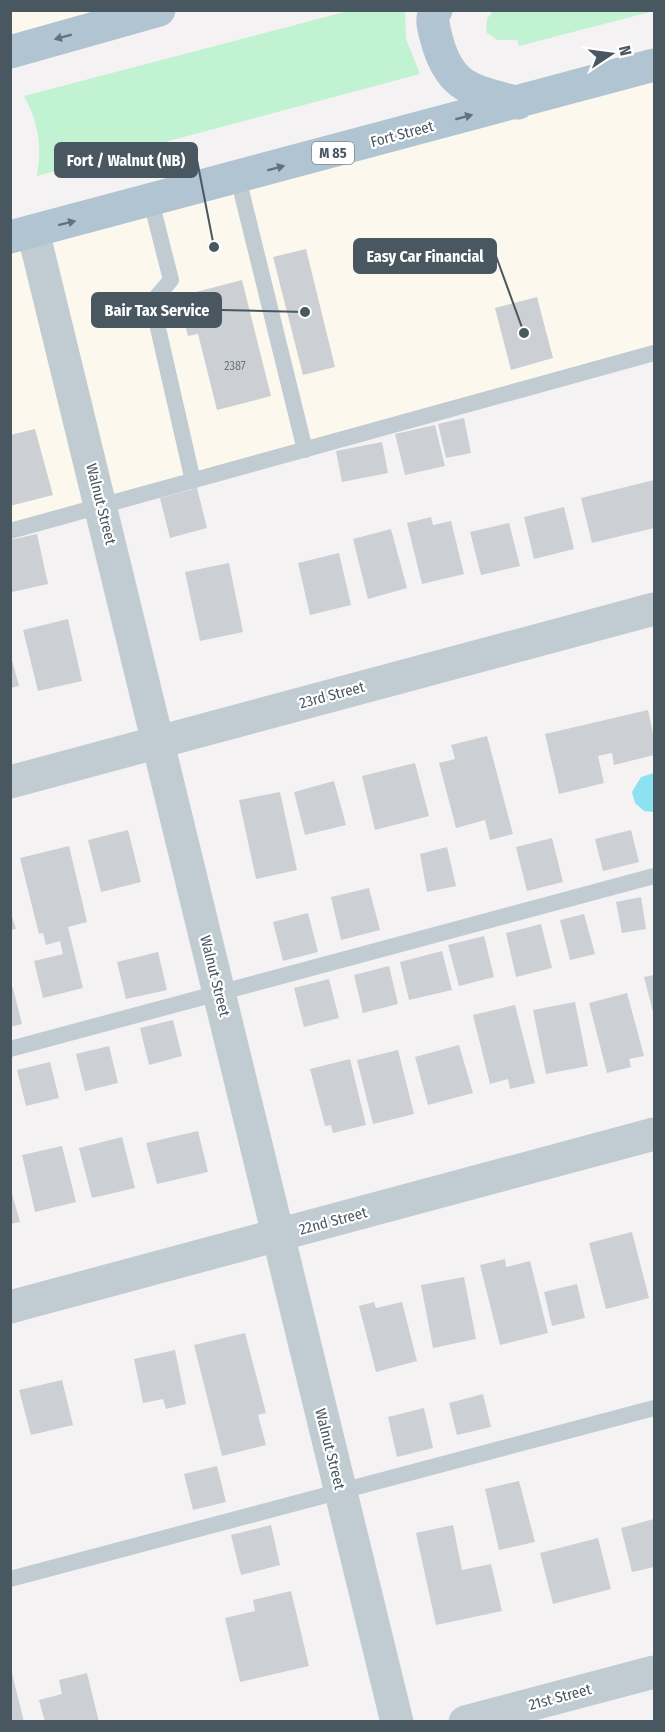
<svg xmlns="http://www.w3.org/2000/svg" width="665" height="1732" font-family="'Fira Sans Condensed',sans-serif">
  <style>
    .commercial { fill: #fdf8ee }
    .green { fill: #c1f2d1 }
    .water { fill: #8ce2f1 }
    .building { fill: #ccd0d5 }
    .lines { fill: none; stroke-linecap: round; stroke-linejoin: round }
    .lane { stroke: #c0cbd2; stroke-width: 16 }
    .street { stroke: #c0cbd2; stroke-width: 33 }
    .primary { stroke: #b1c4d1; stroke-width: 33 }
    .oneway { fill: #63727d }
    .labels { text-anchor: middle; stroke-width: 4.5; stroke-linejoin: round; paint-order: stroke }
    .number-label { font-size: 12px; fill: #6a757e }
    .shield { fill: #fff; stroke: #808990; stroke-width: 1.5 }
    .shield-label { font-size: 14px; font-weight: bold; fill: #495761 }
    .street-label { font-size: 15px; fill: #495761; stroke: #fff }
    .leader { fill: none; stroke: #495761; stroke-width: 2 }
    .callout-dot { fill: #495761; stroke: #fff; stroke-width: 2 }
    .callout { fill: #495761; stroke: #495761; stroke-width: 2 }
    .callout-label { font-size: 16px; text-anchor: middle; font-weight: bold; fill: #fff }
  </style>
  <rect width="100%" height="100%" fill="#f5f2f3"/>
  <path class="commercial" d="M 11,11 L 159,11 L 11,52 Z
    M 654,66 L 654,353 L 11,531 L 11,237 Z"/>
  <path class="green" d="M 352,10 L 405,11 L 406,39 L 420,74 L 37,176 C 42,145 39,124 24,96 Z
    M 493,11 L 654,10 L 654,11 L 519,46 L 517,40 L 497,40 L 486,32 L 487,19 Z"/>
  <path class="water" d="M 654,773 L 654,812 L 644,811 L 635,803 L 632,792 L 641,777 Z"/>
  <path class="building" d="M 306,249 L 335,367 L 303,375 L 273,257 Z
    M 242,280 L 271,396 L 217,410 L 198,334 L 188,336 L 177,297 Z
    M 537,297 L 553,358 L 511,370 L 495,308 Z
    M 464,418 L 471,453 L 446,458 L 438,424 Z
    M 435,425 L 445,466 L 405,475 L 395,434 Z
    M 35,429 L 53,495 L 10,506 L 10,435 Z
    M 382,442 L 388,473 L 342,482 L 336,451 Z
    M 654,480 L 654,528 L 592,543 L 581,498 Z
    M 197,488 L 207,528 L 170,538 L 160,498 Z
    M 564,507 L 574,549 L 534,559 L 524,517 Z
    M 431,517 L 433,525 L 451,521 L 464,574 L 422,584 L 407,523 Z
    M 509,523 L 520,566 L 481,575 L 470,532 Z
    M 391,529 L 407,588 L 368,599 L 353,539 Z
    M 37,534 L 48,584 L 12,592 L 10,540 Z
    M 339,553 L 351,605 L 310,615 L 298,563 Z
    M 229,563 L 243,632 L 200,641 L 185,572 Z
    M 68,619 L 82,681 L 38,691 L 23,630 Z
    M 10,653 L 19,686 L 10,688 Z
    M 648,710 L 654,738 L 654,755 L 614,765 L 612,753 L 598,756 L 604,783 L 559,794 L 545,734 Z
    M 487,736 L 513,834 L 490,840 L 485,820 L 456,828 L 439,763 L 455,759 L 451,745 Z
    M 415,763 L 429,816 L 375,830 L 362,776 Z
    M 334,781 L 346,825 L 305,835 L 294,792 Z
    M 280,792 L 297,870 L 256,879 L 239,800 Z
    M 128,830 L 141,882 L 101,892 L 88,840 Z
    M 631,830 L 639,862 L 603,871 L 595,839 Z
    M 552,838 L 563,882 L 527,891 L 516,847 Z
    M 69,846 L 87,922 L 68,927 L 83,988 L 43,998 L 34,961 L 63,954 L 60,941 L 46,945 L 43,933 L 39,934 L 20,858 Z
    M 447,847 L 456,886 L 427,892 L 420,854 Z
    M 369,888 L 380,930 L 341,940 L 331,897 Z
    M 641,897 L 646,929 L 622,933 L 616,902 Z
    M 10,910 L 16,929 L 10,930 Z
    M 308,913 L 318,952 L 283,961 L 273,922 Z
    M 584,914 L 595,954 L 570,960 L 560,920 Z
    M 541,924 L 552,968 L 516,977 L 506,933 Z
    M 484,936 L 494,977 L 459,986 L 448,945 Z
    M 442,951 L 452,990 L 409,1000 L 400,962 Z
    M 158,952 L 167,990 L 126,999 L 117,962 Z
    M 389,966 L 398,1004 L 363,1013 L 354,975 Z
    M 654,975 L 654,1016 L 644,977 Z
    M 329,979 L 339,1018 L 304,1027 L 294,988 Z
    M 10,988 L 13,988 L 22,1024 L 10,1027 Z
    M 627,993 L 644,1056 L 629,1059 L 631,1067 L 607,1073 L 589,1003 Z
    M 575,1002 L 588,1066 L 546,1074 L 533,1010 Z
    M 515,1005 L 535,1083 L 510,1089 L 508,1079 L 490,1084 L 473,1015 Z
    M 173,1020 L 182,1056 L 149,1065 L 140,1028 Z
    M 459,1045 L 473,1093 L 428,1105 L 415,1057 Z
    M 109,1046 L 118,1083 L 85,1091 L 76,1054 Z
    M 398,1050 L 414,1114 L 373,1124 L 357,1060 Z
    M 350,1059 L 366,1125 L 333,1133 L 331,1125 L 325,1126 L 310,1069 Z
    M 50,1062 L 59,1098 L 26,1106 L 17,1070 Z
    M 198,1131 L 208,1172 L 157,1184 L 146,1143 Z
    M 122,1137 L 135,1188 L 92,1198 L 79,1148 Z
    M 62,1146 L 76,1202 L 35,1212 L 22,1155 Z
    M 10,1187 L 20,1222 L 10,1224 Z
    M 632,1232 L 649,1298 L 606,1309 L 589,1243 Z
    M 505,1259 L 506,1267 L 530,1261 L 548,1333 L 500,1345 L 480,1265 Z
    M 464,1277 L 476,1339 L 433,1348 L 421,1285 Z
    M 577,1284 L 585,1318 L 552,1326 L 544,1292 Z
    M 374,1302 L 376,1308 L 402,1302 L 417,1361 L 376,1372 L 359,1306 Z
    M 245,1333 L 266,1413 L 258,1415 L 266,1445 L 222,1456 L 194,1345 Z
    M 175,1350 L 186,1404 L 166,1409 L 163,1399 L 143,1403 L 134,1359 Z
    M 62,1380 L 73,1425 L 31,1435 L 19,1390 Z
    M 483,1394 L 491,1427 L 457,1435 L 449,1403 Z
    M 424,1408 L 433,1448 L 397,1457 L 388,1417 Z
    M 217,1466 L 226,1502 L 193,1510 L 184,1474 Z
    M 519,1481 L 535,1542 L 499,1550 L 485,1489 Z
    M 654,1519 L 654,1567 L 632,1572 L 621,1528 Z
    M 271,1525 L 280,1565 L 241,1575 L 231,1535 Z
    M 453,1525 L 462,1570 L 491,1564 L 502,1611 L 436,1625 L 416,1533 Z
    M 598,1538 L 611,1589 L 553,1604 L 540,1553 Z
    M 291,1591 L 309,1666 L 240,1682 L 225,1618 L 255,1611 L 253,1600 Z
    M 10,1669 L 11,1669 L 24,1722 L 10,1722 Z
    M 87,1673 L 99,1722 L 45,1722 L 39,1700 L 62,1694 L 59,1680 Z"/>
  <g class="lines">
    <path class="lane" d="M 238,178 L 305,450
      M 151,201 L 171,280 L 152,302 L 193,481
      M 10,531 L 654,353
      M 10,1049 L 654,876
      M 10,1579 L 654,1408"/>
    <path class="street" d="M 33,231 L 397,1722
      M 10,782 L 654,609
      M 10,1307 L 654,1134
      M 465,1722 L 654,1672"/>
    <path class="primary" d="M 436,10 C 430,19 434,28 436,37 C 449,89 472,90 518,103
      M 10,52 L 159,10
      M 10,237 L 654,65"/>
  </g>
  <defs><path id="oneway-solid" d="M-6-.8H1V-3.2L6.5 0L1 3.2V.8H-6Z" transform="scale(1.5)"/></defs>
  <g class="oneway">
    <use href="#oneway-solid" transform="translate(63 37) rotate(165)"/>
    <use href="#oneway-solid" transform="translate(464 117) rotate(-15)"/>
    <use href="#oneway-solid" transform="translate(276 168) rotate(-15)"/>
    <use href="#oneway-solid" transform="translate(67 223) rotate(-14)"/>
  </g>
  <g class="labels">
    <g class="number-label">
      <text x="235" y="370">2387</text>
    </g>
    <rect class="shield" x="312" y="142" width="42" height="22" rx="4.5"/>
    <g class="shield-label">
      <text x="333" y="158">M 85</text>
    </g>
    <g class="street-label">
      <text transform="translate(402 134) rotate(-15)" y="5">Fort Street</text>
      <text transform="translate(101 504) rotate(76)" y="5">Walnut Street</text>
      <text transform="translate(332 695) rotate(-15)" y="5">23rd Street</text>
      <text transform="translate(215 976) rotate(76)" y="5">Walnut Street</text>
      <text transform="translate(333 1221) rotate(-15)" y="5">22nd Street</text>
      <text transform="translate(330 1449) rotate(76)" y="5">Walnut Street</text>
      <text transform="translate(560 1697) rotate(-15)" y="5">21st Street</text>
    </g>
  </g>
  <path class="leader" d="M214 247L197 160M524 333L496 256M305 312L221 310"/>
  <g class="callout-dot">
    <circle cx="214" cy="247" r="6"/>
    <circle cx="524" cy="333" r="6"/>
    <circle cx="305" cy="312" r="6"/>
  </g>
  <g class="callout">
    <rect x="55" y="143" width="142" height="34" rx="6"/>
    <rect x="354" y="239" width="142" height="34" rx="6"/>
    <rect x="92" y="293" width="129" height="34" rx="6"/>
  </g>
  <g class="callout-label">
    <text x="126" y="166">Fort / Walnut (NB)</text>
    <text x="425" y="262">Easy Car Financial</text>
    <text x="157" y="316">Bair Tax Service</text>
  </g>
  <rect width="665" height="1732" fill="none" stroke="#495761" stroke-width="24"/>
  <g transform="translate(611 54) rotate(77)" stroke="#ffffff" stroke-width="4.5" paint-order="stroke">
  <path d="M0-4.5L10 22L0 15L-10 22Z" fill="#495761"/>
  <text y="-9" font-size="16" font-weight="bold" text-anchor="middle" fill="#495761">N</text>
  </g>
</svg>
